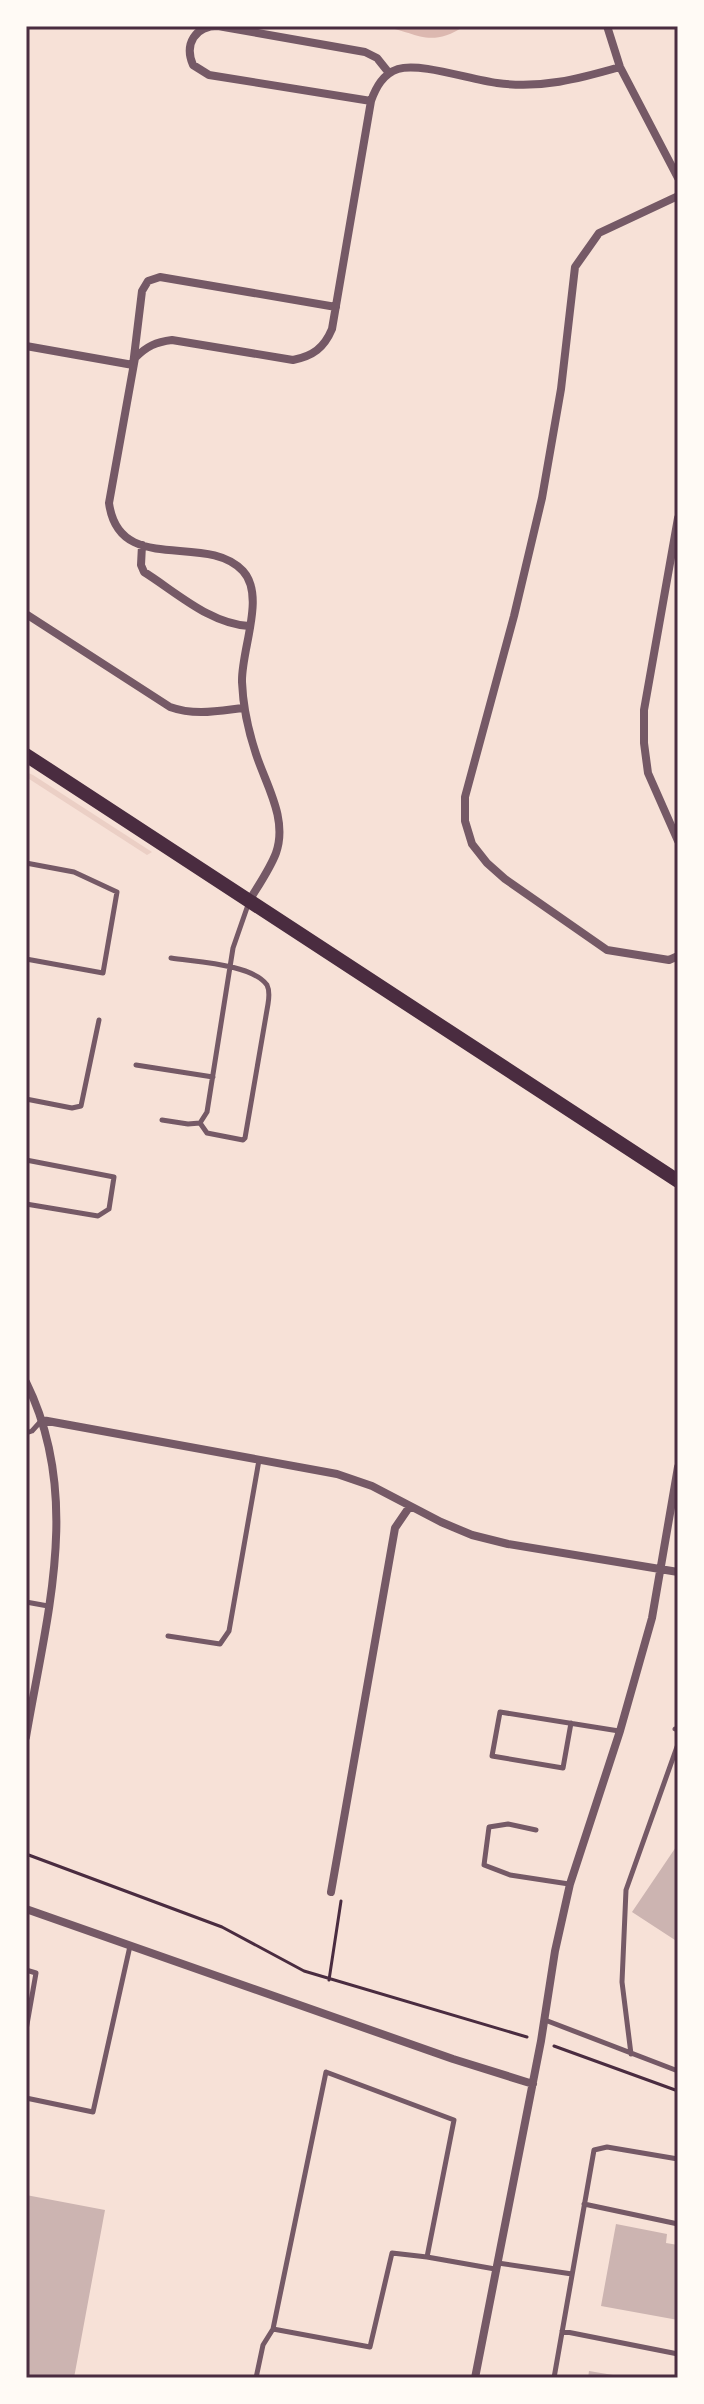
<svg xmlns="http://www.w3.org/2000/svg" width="704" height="2404" font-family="Helvetica,sans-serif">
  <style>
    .green { fill: #ebcfc5 }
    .water { fill: #dcb8b0 }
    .building { fill: #ccb4b1 }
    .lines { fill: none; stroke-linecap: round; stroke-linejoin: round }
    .path { stroke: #4a2c40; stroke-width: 3 }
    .service { stroke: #755966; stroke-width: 5 }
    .minor { stroke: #755966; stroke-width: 8 }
    .primary { stroke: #4a2c40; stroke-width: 14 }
    .neatline { fill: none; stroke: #4a2c40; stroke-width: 3 }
  </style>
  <rect width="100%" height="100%" fill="#f7e1d7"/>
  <path class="green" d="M 26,772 L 33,775 L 152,852 L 147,855 L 26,777 Z"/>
  <path class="water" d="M 380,26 L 465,26 C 427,50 417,31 380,26 Z"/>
  <path class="building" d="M 678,1844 L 678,1942 L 632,1912 Z
    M 26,2195 L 105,2210 L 74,2378 L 26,2378 Z
    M 616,2224 L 667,2234 L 666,2243 L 678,2245 L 678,2320 L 601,2306 Z
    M 589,2371 L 619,2376 L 619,2378 L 588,2378 Z"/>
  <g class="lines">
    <path class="path" d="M 26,1854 L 222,1927 L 304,1971 L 527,2037
      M 329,1980 L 341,1901
      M 554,2046 L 678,2091"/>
    <path class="service" d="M 26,863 L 74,872 L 117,892 L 103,973 L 26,959
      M 171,958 C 195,962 252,964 267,985 C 270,991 269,998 268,1004 L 245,1138 L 243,1140 L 207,1133 L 200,1123
      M 136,1065 L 213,1077
      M 26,1099 L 72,1108 L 81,1106 L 99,1020
      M 162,1120 L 188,1124 L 200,1123 L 207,1112 L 233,948 L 249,902
      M 26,1160 L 114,1177 L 109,1209 L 98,1216 L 26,1204
      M 26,1433 L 32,1431 L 41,1421
      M 26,1602 L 48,1606
      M 168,1636 L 220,1644 L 229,1631 L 259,1460
      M 571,1723 L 563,1768 L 492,1756 L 500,1712 L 619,1731
      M 675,1729 L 678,1730
      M 536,1830 L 508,1824 L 489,1827 L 484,1865 L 510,1875 L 569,1884
      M 26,1970 L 36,1973 L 26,2030
      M 545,2020 L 678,2071
      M 631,2054 L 622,1982 L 626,1890 L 678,1744
      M 26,2098 L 93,2112 L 130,1946
      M 584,2204 L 678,2224
      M 498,2263 L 572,2274
      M 273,2329 L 370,2347 L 392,2253 L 427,2257
      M 562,2331 L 678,2354
      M 256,2378 L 263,2345 L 273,2329 L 326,2072 L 454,2120 L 427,2257 L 495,2269
      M 554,2378 L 594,2150 L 607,2147 L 678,2159"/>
    <path class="minor" d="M 607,26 L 620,67 L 678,178
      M 371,101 L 209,75 L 193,65 C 184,44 195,26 218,26 L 365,52 L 377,58 L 389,73
      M 678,196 L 599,233 L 575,267 L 561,389 L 542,498 L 514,616 L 465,797 L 465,821 L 472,844 L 487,863 L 505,879 L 607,950 L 669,960 L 678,956
      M 26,346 L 133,365 L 142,291 L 148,281 L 160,277 L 336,307
      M 678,518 L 644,710 L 644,743 L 648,773 L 678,841
      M 142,545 L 141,565 L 144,572 C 176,592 210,624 249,626
      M 26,614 L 170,707 C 195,716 218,711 243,708
      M 249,901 C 258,886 270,869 276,853 C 288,819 266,785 256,754 C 248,730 243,707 242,682 C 241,650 266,596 243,571 C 206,531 119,577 109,503 L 135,358 C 147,346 156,342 172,340 L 293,360 C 313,356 324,348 332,329 L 371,101 C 376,87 383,74 398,69 C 420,62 471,80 497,83 C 541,89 578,79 620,67
      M 26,1382 C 83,1497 46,1618 26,1737
      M 42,1420 L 337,1474 L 372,1486 L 441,1522 L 472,1535 L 508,1544 L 678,1572
      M 331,1892 L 395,1528 L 410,1506
      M 26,1909 L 453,2059 L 533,2084
      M 475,2378 L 541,2041 L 555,1951 L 570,1884 L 620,1731 L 652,1618 L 678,1467"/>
    <path class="primary" d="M 26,755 L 678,1181"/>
  </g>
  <rect width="704" height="2404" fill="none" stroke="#fffaf5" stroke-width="56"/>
  <rect x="28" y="28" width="648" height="2348" class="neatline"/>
</svg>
